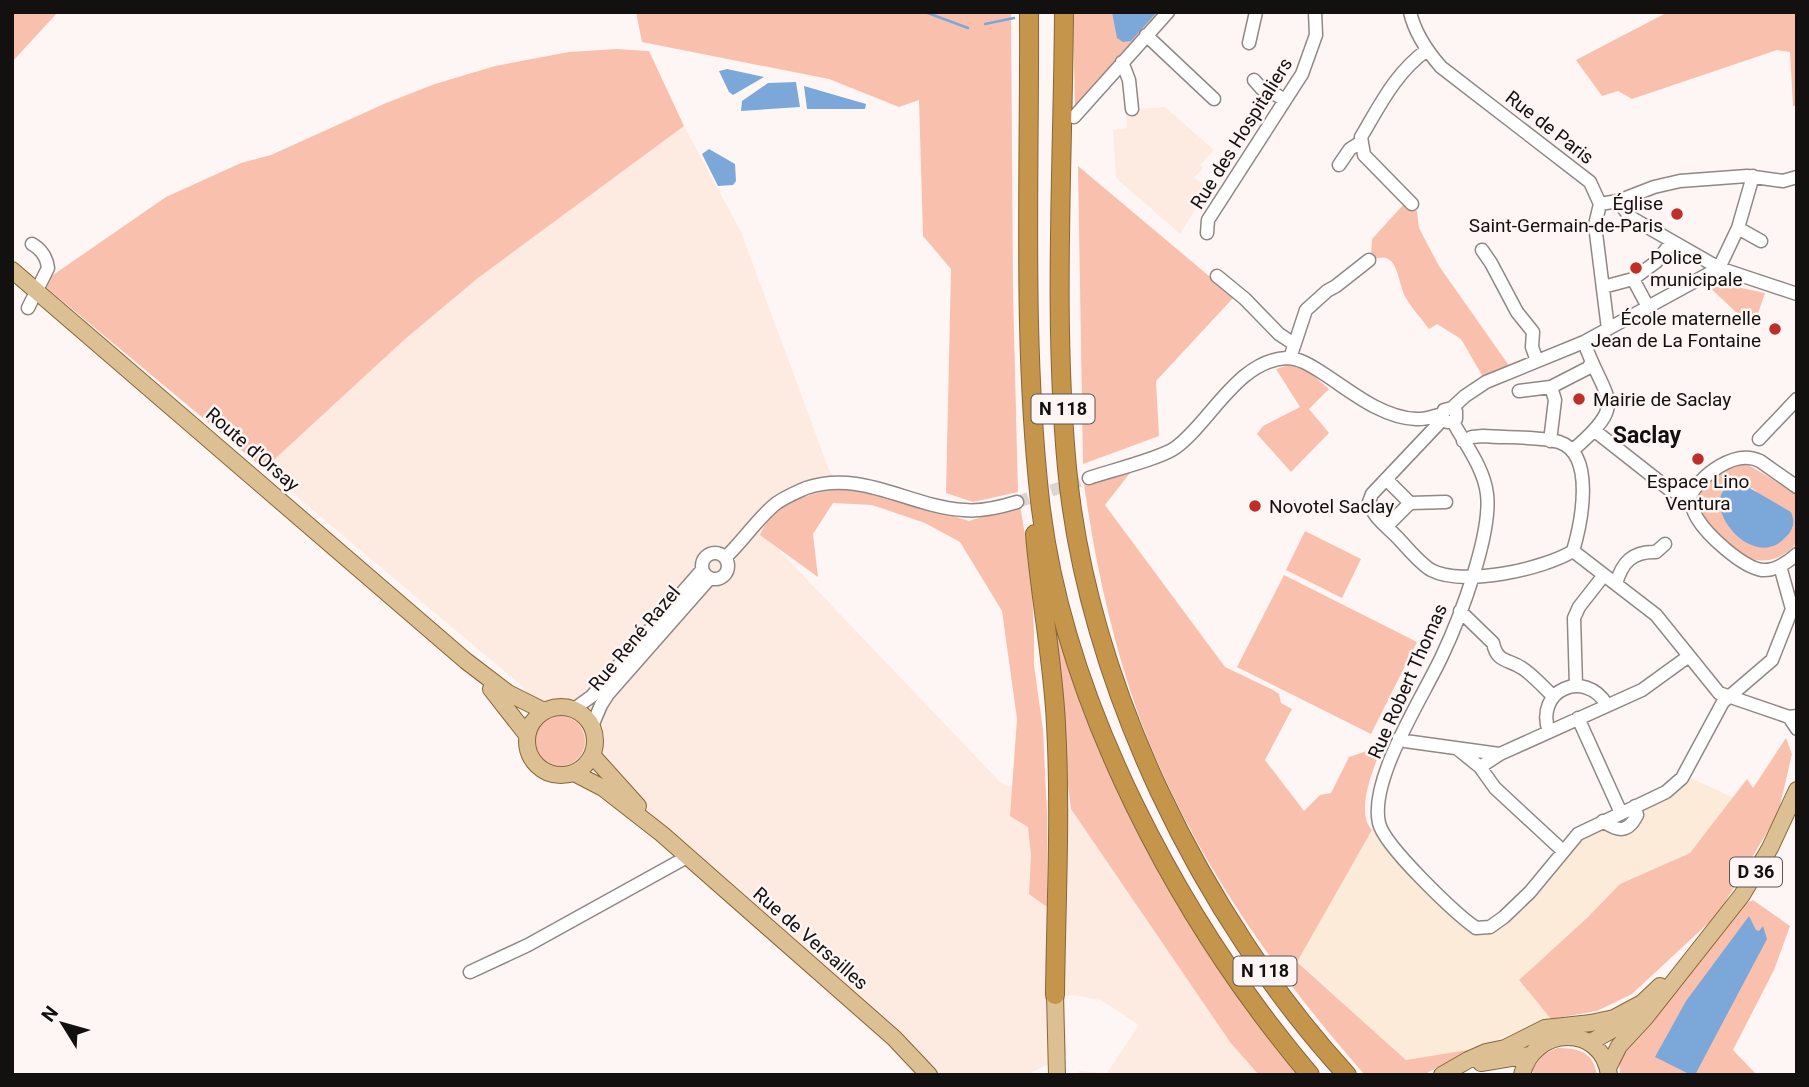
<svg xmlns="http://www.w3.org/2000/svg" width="1809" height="1087" font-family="Roboto,sans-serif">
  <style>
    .commercial { fill: #fdebda }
    .industrial { fill: #fdeae1 }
    .green { fill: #f9c1ad; fill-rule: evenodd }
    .water { fill: #7ca8d9 }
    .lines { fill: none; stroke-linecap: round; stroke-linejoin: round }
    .stream { stroke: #7ca8d9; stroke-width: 2.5 }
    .minor-tunnel { stroke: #dbd4d2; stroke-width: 12; stroke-dasharray: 12 6; stroke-linecap: butt }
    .minor-casing { stroke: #8f8885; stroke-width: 15 }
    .major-casing { stroke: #876636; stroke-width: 18 }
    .highway-casing { stroke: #876636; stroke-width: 20 }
    .minor { stroke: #fff; stroke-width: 12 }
    .major { stroke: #dcbf93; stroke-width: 16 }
    .highway { stroke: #c5954b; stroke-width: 18 }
    .poi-dot { fill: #be2f2a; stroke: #fef6f4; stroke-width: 2.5 }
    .labels { text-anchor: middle; stroke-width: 5; stroke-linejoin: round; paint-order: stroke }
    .shield { fill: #fef6f4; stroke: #5a5554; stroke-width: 2 }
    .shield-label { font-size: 18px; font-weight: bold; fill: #131010 }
    .street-label { font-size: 19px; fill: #131010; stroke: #fef6f4 }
    .poi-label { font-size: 19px; fill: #131010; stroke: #fef6f4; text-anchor: start }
    .quarter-label { font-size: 23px; font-weight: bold; fill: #131010; stroke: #fef6f4 }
  </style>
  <rect width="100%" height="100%" fill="#fef6f4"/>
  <path class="commercial" d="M 1689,777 L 1734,798 L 1690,853 L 1620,884 L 1587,918 L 1519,980 L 1551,1019 L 1473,1049 L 1406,1060 L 1297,961 L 1372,830 L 1467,930 L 1484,933 L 1500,928 L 1533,895 L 1587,833 L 1675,794 Z"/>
  <path class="industrial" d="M 1165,107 L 1214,150 L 1200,165 L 1203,168 L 1194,178 L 1209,187 L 1180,234 L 1116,178 L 1113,130 L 1127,128 L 1126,110 Z
    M 684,126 L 741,232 L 829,470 L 842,489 L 774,545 L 1001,783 L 1071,809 L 1230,1042 L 1242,1051 L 1261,1075 L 1079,1075 L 1079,1071 L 1107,1073 L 1139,1025 L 1101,1000 L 1072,995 L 1065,996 L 1067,1055 L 1026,1075 L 915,1075 L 889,1047 L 779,948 L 560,739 L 522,686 L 264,469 L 404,340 L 478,278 Z"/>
  <path class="green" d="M 12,12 L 58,12 L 12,62 Z
    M 636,12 L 1011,12 L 1013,293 L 1018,492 L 973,502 L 946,493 L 951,269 L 923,236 L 919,100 L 899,107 L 829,79 L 642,42 Z
    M 1073,12 L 1163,12 L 1075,114 Z
    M 1668,12 L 1797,12 L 1797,106 L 1793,106 L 1790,52 L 1777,50 L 1632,99 L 1618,91 L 1602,96 L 1576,60 Z
    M 617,49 L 649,51 L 684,126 L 478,278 L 404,340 L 264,469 L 47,288 L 48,282 L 53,275 L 166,197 L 241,163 L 271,155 L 386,103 L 435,84 L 495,66 L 569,52 Z
    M 1078,166 L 1234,297 L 1156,381 L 1159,436 L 1083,464 Z
    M 1404,204 L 1417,211 L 1419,228 L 1439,266 L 1510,367 L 1483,377 L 1461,339 L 1437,324 L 1429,329 C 1422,319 1412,309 1406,298 C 1397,283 1399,248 1373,260 L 1368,256 L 1371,254 L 1372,239 Z
    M 1709,281 L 1765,293 L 1753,328 L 1706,284 Z
    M 1289,365 L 1308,371 L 1329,389 L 1309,409 L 1329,433 L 1291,472 L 1257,434 L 1263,426 L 1300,407 L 1276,369 Z
    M 1137,464 L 1105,505 L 1225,667 L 1273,690 L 1279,694 L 1281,703 L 1292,709 L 1265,760 L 1304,811 L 1320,795 L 1331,793 L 1349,757 L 1376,748 L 1381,749 C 1373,770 1355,812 1372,830 L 1297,962 L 1406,1060 L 1473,1049 L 1423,1075 L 1365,1075 C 1271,968 1189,851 1139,716 C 1112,641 1095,562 1084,484 Z
    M 1747,464 L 1797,494 L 1797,543 C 1758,585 1721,543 1698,508 C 1697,481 1723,469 1747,464 ZM 1727,488 L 1752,488 L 1765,499 L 1785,509 L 1793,527 C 1788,537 1782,542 1771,547 L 1719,499 Z
    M 849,488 L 882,494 L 969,521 L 1020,505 L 1031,571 L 1034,632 L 1034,665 L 1043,730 L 1047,814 L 1047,907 L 1029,894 L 1031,855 L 1028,827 L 1010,816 L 1017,719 L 1002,611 L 960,542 L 925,523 L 872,505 L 833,503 L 813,534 L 818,577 L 760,535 C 773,501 816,491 849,488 Z
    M 1305,531 L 1361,559 L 1342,598 L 1286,570 Z
    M 1284,575 L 1417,642 L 1371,734 L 1237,667 Z
    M 1051,605 C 1083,744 1160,886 1243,1002 C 1261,1027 1278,1052 1298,1075 L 1259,1075 L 1230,1042 L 1071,809 L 1055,678 Z
    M535 741a25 25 0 1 1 50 0a25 25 0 1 1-50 0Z
    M 1786,738 L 1792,754 L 1778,814 L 1718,914 L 1632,994 L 1597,1011 L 1551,1019 L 1519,980 L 1587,918 L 1620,884 L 1690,853 L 1747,779 L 1753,788 Z
    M 1753,900 L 1790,926 L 1774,970 L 1733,1050 L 1757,1075 L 1620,1075 L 1619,1056 L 1746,903 Z
    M 1557,1048 C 1578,1048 1593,1051 1597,1075 L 1535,1075 L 1532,1070 L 1542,1055 Z"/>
  <path class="water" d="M 1112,12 L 1157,12 L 1131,41 L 1123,42 L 1117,38 Z
    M 727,69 L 764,77 L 733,95 L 729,92 L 719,71 Z
    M 796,82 L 800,107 L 741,111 L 742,101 L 768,83 Z
    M 804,86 L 866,104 L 865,109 L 807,109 Z
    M 709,149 L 735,164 L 736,181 L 733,185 L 718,186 L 702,154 Z
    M 1741,483 L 1791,512 C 1795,522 1794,529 1786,537 C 1749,578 1687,488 1741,483 Z
    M 1749,916 L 1756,930 L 1759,931 L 1763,926 L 1767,939 L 1695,1075 L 1691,1075 L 1655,1057 L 1686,1001 Z"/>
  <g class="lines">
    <path class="stream" d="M 925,12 L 968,28
      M 985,24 L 1014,18"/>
    <path class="minor-tunnel" d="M 1017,502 L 1089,478"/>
    <g class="minor-casing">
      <path id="minor" d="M 1410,12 C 1415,34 1427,51 1441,67 L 1590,182 L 1600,204 L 1618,201 L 1654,187 L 1680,181 L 1747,176 L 1783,181 L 1797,177
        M 1146,35 L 1214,99
        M 1249,43 L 1256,12
        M 1122,62 L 1129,80 L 1132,109
        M 1254,80 L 1262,89 L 1268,90 L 1285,100
        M 1074,117 L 1168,12
        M 1339,165 L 1350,149 L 1361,142
        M 1618,201 L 1630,217 L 1719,268 L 1797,294
        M 1412,204 L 1364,155 L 1361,137 C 1380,105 1396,72 1427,50
        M 1600,204 L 1595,225 L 1608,329
        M 1738,228 L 1761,241
        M 1207,233 L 1208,220 L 1302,74 L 1316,35 L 1315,12
        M 1482,250 L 1491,263 L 1517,312 L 1533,332 L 1532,347 L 1537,361
        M 1719,268 L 1738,228 L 1753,176
        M 1217,276 L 1245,299 L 1279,334 L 1294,344
        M 1603,287 L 1633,279
        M 1648,307 L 1633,279 L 1656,262 L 1672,242
        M 28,308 L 48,268 C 47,258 41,249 32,244
        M 1290,358 L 1306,310 L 1327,291 L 1336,286 L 1369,260
        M 1519,391 L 1551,387
        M 1452,408 L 1456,411 L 1456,419 L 1453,422 L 1447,422 L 1442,417 L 1444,410 L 1452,408 L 1465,396 L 1486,382 L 1584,342 L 1719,268
        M 1443,419 L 1372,494 L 1369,502 C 1372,516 1386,526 1396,536 C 1406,546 1418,562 1431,570 C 1463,587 1544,569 1573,551 C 1581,524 1596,454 1559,442 C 1539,436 1505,438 1483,436 L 1472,437 L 1463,441
        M 1453,422 C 1465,444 1484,468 1487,494 C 1492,534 1460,618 1442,656 C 1423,697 1369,779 1379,823 C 1384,846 1456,914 1476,928 L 1490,927 L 1504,917 L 1530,892 L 1578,834 L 1666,792 L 1682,778 L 1723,702 L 1772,660 L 1792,609 L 1780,566
        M 1595,431 L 1670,490 L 1690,497
        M 1759,439 L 1797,399
        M 1550,441 L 1555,400 L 1551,387 L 1588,368 L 1591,363
        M 1573,450 C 1630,401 1605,402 1584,342
        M 1089,478 C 1109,471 1159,459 1175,448 C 1210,423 1237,361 1286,358 C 1299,358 1310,365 1321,372 C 1348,389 1381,418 1416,419 C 1425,420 1433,416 1442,414
        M 1386,479 L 1410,503 L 1387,526
        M 1797,487 L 1760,461 C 1735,449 1700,475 1690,497 C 1691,504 1693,511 1697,518 C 1707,535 1742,567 1762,570 C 1775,571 1788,562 1797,554
        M 1410,503 L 1446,502
        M 1573,551 L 1656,615 L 1719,693 L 1789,717 L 1797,716
        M702 566a13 13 0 1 1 26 0a13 13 0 1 1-26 0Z
        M 725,558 C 742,542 755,522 773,506 C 782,498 795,493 806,488 C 862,469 910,507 964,510 C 982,512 1001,507 1017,502
        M 1616,584 C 1622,562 1633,551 1656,552 L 1665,544
        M 1460,611 L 1493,643 C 1497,663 1509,659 1522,668 C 1533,675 1543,687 1553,696
        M 1576,686 L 1574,618 L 1579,607 L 1604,575
        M 574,709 L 592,696 L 702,570
        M 1789,717 L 1797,729
        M 1578,718 L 1621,813
        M 592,726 L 601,705 L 608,694 L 710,578
        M 1549,732 C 1534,690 1585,668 1607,705
        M 1399,738 L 1405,741 L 1499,754
        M 1459,750 L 1480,767 L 1500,754 L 1642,690 L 1689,656
        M 1480,767 L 1495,788 L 1563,851
        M 1603,821 C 1618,832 1628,833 1637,815 L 1635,806
        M 470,972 L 528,945 L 687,857"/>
    </g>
    <g class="major-casing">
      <path id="major" d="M 12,270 L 466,661 L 508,693 L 544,711
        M 491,689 L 527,735
        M527 741a34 34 0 1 1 68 0a34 34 0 1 1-68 0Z
        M 592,755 L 638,806
        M 574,773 L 603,788 L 662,834 L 894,1038 L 929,1075
        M 1055,995 L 1057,1075
        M 1589,1043 L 1635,1017
        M 1481,1063 L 1530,1055
        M 1608,1068 L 1619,1046 L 1645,1018 L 1742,895 L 1770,848 L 1797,790
        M 1442,1075 L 1468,1060 L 1486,1052 L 1505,1048 L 1545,1028 L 1591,1023 L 1614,1018 L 1642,1003 L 1660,986
        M 1522,1075 C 1533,1026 1602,1023 1609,1075"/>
    </g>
    <g class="highway-casing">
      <path id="highway" d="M 1029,12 C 1030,175 1022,339 1040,501 C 1063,703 1180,921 1310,1075
        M 1064,12 C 1063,164 1053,317 1067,468 C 1087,683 1202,917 1347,1075
        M 1035,534 C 1040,597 1053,660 1056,724 C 1061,814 1056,905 1055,995"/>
    </g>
    <use href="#minor" class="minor"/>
    <use href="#major" class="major"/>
    <use href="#highway" class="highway"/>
  </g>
  <g class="poi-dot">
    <circle cx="1677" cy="214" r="7"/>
    <circle cx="1636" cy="268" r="7"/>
    <circle cx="1775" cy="329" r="7"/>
    <circle cx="1579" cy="399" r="7"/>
    <circle cx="1698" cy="459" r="7"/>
    <circle cx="1255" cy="506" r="7"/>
  </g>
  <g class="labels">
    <g class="shield">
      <rect x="1031.5" y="394.5" width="63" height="29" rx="5"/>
      <rect x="1730" y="857.5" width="52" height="29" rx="5"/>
      <rect x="1233.5" y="956.5" width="63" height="29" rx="5"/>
    </g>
    <g class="shield-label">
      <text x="1063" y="415">N 118</text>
      <text x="1756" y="878">D 36</text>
      <text x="1265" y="977">N 118</text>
    </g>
    <g class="street-label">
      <text transform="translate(1550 127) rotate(38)" y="7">Rue de Paris</text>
      <text transform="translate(1241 133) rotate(-58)" y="7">Rue des Hospitaliers</text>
      <text transform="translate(253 449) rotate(41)" y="7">Route d'Orsay</text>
      <text transform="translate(634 638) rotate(-50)" y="7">Rue René Razel</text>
      <text transform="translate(1407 681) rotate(-66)" y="7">Rue Robert Thomas</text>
      <text transform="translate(811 938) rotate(41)" y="7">Rue de Versailles</text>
    </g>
    <g class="poi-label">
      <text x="1663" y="210" text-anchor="end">Église<tspan x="1663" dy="22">Saint-Germain-de-Paris</tspan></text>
      <text x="1650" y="264">Police<tspan x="1650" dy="22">municipale</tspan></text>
      <text x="1761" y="325" text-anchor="end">École maternelle<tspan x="1761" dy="22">Jean de La Fontaine</tspan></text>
      <text x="1593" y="406">Mairie de Saclay</text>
      <text x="1698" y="488" text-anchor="middle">Espace Lino<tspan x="1698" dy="22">Ventura</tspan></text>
      <text x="1269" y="513">Novotel Saclay</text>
    </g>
    <g class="quarter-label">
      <text x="1647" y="443">Saclay</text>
    </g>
  </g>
  <rect width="1809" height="1087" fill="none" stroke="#131010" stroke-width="28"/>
  <g transform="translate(63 1024) rotate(307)" stroke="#fef6f4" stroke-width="5" paint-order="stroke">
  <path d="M0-5L12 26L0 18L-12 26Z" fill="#131010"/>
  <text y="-10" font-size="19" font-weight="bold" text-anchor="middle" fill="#131010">N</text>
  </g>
</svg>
